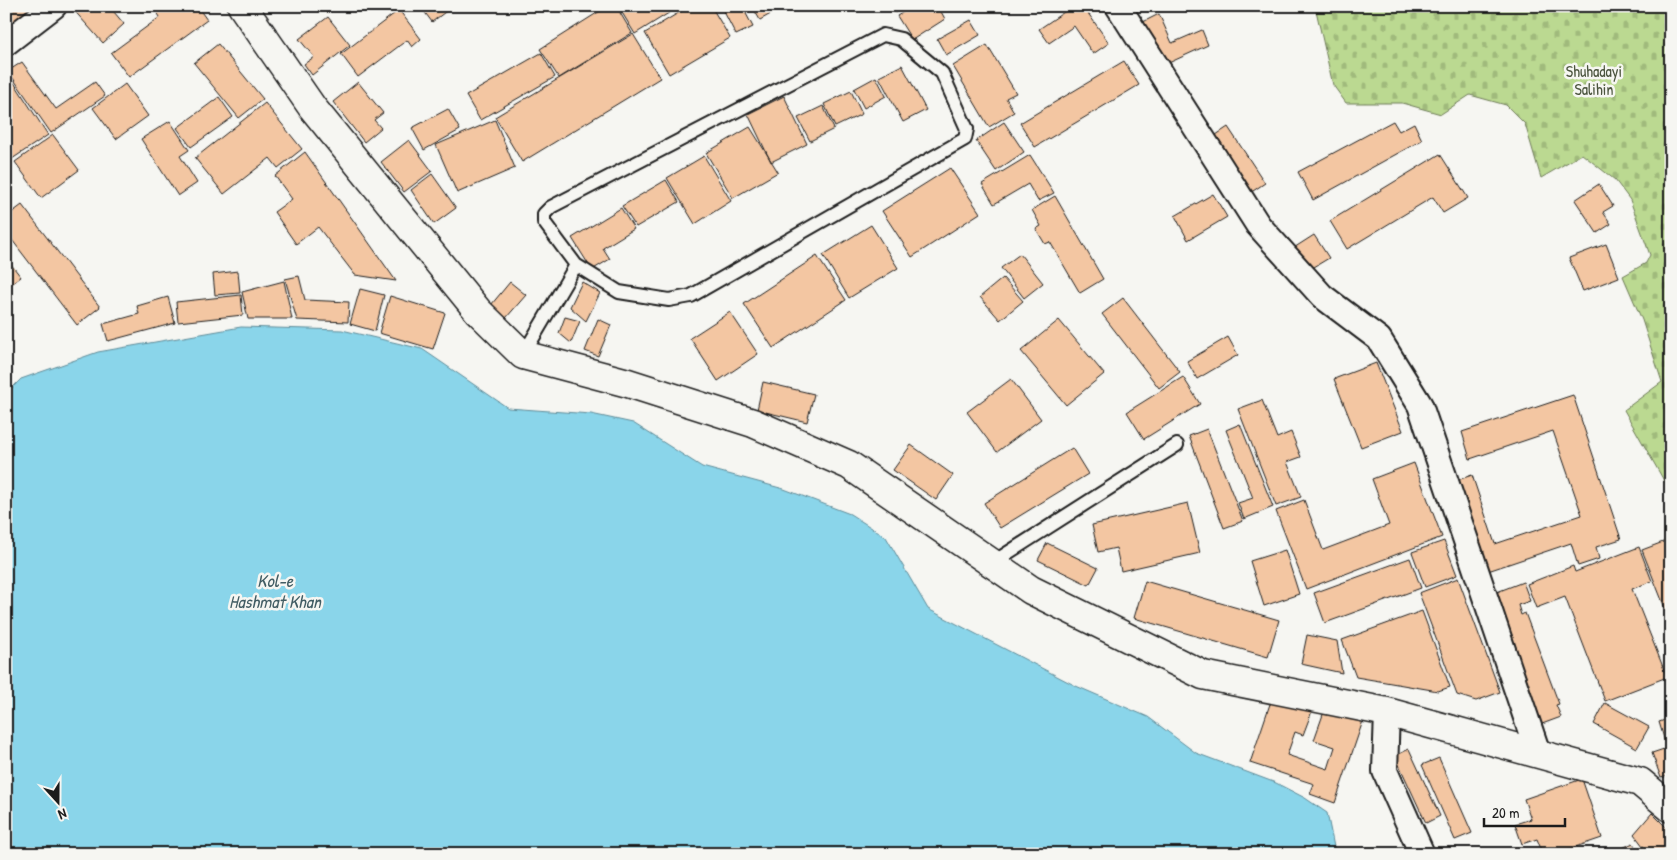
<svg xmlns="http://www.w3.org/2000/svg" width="1677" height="860" font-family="'Patrick Hand',sans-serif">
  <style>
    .cemetery { fill: url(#cemetery-stones); stroke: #6c7a56 }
    .water { fill: #8ad5ea; stroke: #5e8b98 }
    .building { fill: #f3c6a2; stroke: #1c1c1c }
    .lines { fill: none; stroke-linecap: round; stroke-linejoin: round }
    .lane-casing { stroke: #1c1c1c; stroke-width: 16 }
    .street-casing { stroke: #1c1c1c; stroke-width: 28 }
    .secondary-casing { stroke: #1c1c1c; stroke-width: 31 }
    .lane { stroke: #f6f6f2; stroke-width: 12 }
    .street { stroke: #f6f6f2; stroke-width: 24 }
    .secondary { stroke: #f6f6f2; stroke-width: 28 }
    .labels { text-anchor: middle; stroke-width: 5; stroke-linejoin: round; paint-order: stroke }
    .park-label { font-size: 16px; fill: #4c553f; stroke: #f6f6f2 }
    .water-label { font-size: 18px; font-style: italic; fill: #425d64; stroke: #f6f6f2 }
  </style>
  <defs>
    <pattern id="cemetery-stones" width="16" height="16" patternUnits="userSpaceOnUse" patternTransform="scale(1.25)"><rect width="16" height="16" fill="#bbd991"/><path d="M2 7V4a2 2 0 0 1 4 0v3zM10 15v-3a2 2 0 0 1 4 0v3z" fill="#a0ba7c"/></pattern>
  </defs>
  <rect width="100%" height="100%" fill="#f6f6f2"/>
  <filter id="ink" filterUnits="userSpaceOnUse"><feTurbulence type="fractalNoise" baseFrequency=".02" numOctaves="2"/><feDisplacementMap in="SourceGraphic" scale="10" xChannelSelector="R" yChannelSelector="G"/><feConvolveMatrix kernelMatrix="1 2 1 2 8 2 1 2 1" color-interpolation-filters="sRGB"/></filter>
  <g filter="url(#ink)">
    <path class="cemetery" d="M 1315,6 L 1671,6 L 1671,493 L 1624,410 L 1662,382 L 1642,320 L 1623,276 L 1646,263 L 1650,255 L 1630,200 L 1615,180 L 1582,154 L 1541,178 L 1525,124 L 1506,105 L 1470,95 L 1441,114 L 1402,103 L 1346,103 L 1333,85 Z"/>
    <path class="water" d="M 241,327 L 342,330 L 422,349 L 508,408 L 591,414 L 633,423 L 702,467 L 784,489 L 850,514 L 886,537 L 928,609 L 1076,686 L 1148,717 L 1196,753 L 1276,783 L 1305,798 L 1327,813 L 1334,847 L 1338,854 L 6,854 L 6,394 L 21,379 L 98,352 Z"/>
    <path class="building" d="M 6,6 L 38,6 L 6,31 Z
      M 109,6 L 124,24 L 103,43 L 71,7 Z
      M 153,6 L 197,6 L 207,20 L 129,77 L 111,53 L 160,17 Z
      M 420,6 L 453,6 L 432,22 Z
      M 608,6 L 616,6 L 632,33 L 559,78 L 540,49 Z
      M 618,6 L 680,6 L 635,34 Z
      M 690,6 L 711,6 L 730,38 L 669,74 L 645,33 Z
      M 721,6 L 742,6 L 753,27 L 736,35 Z
      M 752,6 L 785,6 L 760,20 Z
      M 890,6 L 907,6 L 895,13 Z
      M 913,6 L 938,6 L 945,19 L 912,40 L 897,16 Z
      M 1073,6 L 1083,6 L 1109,43 L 1093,54 L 1074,26 L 1049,43 L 1039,29 Z
      M 399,10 L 421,39 L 412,47 L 407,40 L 358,77 L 341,54 Z
      M 1159,14 L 1172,43 L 1202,30 L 1208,45 L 1162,66 L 1143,22 Z
      M 328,17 L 350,45 L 312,75 L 304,64 L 314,57 L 299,39 Z
      M 971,20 L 980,35 L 946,55 L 937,39 Z
      M 633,34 L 660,78 L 522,162 L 495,117 Z
      M 218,44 L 263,99 L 239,118 L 194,63 Z
      M 987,45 L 1016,93 L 1006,98 L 1014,112 L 989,127 L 953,66 Z
      M 541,53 L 555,77 L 480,120 L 466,96 Z
      M 1124,61 L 1139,85 L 1035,147 L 1020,123 Z
      M 22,62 L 56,109 L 95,82 L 105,96 L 51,133 L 8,71 Z
      M 902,65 L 926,110 L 903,122 L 879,77 Z
      M 876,77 L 886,96 L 864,108 L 854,89 Z
      M 11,78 L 48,135 L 9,161 L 6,157 L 6,81 Z
      M 358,82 L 383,113 L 374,120 L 381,128 L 364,142 L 333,102 Z
      M 125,84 L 148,116 L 116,139 L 93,108 Z
      M 851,91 L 862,114 L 835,127 L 824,104 Z
      M 784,96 L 807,144 L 771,162 L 748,114 Z
      M 219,97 L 233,117 L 191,147 L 177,128 Z
      M 265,103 L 302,149 L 278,168 L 270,158 L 224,194 L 195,158 Z
      M 823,106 L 834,129 L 810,141 L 798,118 Z
      M 448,109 L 460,130 L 424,150 L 412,128 Z
      M 495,120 L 515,168 L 457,193 L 436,145 Z
      M 170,121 L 189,150 L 180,156 L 197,183 L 178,196 L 141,139 Z
      M 1393,121 L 1399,131 L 1414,123 L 1422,140 L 1313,200 L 1298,172 Z
      M 1004,122 L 1024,152 L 996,171 L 976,141 Z
      M 750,127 L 778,172 L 733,198 L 706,153 Z
      M 1228,127 L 1265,183 L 1244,197 L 1207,141 Z
      M 53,135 L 79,170 L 41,198 L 15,162 Z
      M 409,140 L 432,171 L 404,192 L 381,162 Z
      M 305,152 L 396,281 L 355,275 L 318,227 L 296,244 L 274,212 L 292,199 L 275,176 Z
      M 1440,154 L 1468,198 L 1443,213 L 1433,197 L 1347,249 L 1330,221 Z
      M 1030,155 L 1054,193 L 1038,201 L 1028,184 L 994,204 L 982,184 Z
      M 704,156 L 731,201 L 695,224 L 667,178 Z
      M 950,168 L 980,213 L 912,257 L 882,211 Z
      M 432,174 L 456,208 L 434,224 L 411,190 Z
      M 666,180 L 679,202 L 636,227 L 622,206 Z
      M 1599,184 L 1613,206 L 1603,212 L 1611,224 L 1597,233 L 1575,200 Z
      M 1213,194 L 1227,217 L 1188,240 L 1175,216 Z
      M 1055,196 L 1103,279 L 1080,293 L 1050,242 L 1045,244 L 1036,229 L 1041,226 L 1032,210 Z
      M 22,205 L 100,307 L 77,325 L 6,232 L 6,217 Z
      M 621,208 L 634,229 L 603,248 L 610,259 L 592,270 L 572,238 Z
      M 871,225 L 898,268 L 849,298 L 823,255 Z
      M 1314,235 L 1329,258 L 1304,273 L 1289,251 Z
      M 1606,244 L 1619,277 L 1583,291 L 1569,258 Z
      M 1020,254 L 1043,283 L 1024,298 L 1001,268 Z
      M 817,256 L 846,300 L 773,348 L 744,304 Z
      M 10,263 L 21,277 L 6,288 L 6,266 Z
      M 238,271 L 240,293 L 215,295 L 213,274 Z
      M 299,276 L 305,300 L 349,302 L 348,322 L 297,320 L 285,279 Z
      M 1003,278 L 1023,301 L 1000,320 L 980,297 Z
      M 284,281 L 292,319 L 248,319 L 242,292 Z
      M 510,282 L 526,295 L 506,318 L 491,305 Z
      M 582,282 L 600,293 L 586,321 L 570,307 Z
      M 360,289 L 384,295 L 375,331 L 350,324 Z
      M 241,295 L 243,315 L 178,322 L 176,302 Z
      M 390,296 L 445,313 L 433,349 L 379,333 Z
      M 168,297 L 175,323 L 108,341 L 103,324 L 139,314 L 137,306 Z
      M 1123,298 L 1180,372 L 1159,388 L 1102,314 Z
      M 730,312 L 758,354 L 718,381 L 690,338 Z
      M 565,317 L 580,321 L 571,343 L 559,333 Z
      M 598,319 L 611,325 L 598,356 L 585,351 Z
      M 1059,320 L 1104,374 L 1066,405 L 1021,351 Z
      M 1228,337 L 1238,355 L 1197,379 L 1187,361 Z
      M 1376,363 L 1403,431 L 1361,447 L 1334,379 Z
      M 1183,377 L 1200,404 L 1144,439 L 1127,412 Z
      M 1011,379 L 1041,419 L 997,452 L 967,412 Z
      M 763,382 L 814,394 L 807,422 L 757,410 Z
      M 1573,395 L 1621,539 L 1596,547 L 1599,559 L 1578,566 L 1571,543 L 1479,574 L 1449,483 L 1472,475 L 1495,544 L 1582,515 L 1553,431 L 1470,459 L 1462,432 Z
      M 1262,400 L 1277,438 L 1291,432 L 1301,457 L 1287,462 L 1301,497 L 1276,506 L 1238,409 Z
      M 1240,424 L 1273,507 L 1244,519 L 1238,503 L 1253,498 L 1226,430 Z
      M 1207,429 L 1243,521 L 1224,528 L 1189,436 Z
      M 911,445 L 953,475 L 936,500 L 893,470 Z
      M 1072,448 L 1088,474 L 1000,528 L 984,503 Z
      M 1414,463 L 1442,537 L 1306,589 L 1276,511 L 1304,500 L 1323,550 L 1389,525 L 1372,479 Z
      M 1188,503 L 1200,553 L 1121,571 L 1116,548 L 1098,552 L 1092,525 Z
      M 1671,539 L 1671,623 L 1642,550 Z
      M 1444,541 L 1457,575 L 1425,587 L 1412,552 Z
      M 1047,543 L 1098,568 L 1089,585 L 1038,560 Z
      M 1639,547 L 1652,581 L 1632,589 L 1667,677 L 1605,701 L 1565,597 L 1536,608 L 1527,584 L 1573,566 L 1575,572 Z
      M 1285,550 L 1299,594 L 1264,606 L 1250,561 Z
      M 1410,558 L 1421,588 L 1325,623 L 1314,593 Z
      M 1458,578 L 1500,692 L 1476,701 L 1457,695 L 1419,593 Z
      M 1145,581 L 1279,620 L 1268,657 L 1134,618 Z
      M 1523,582 L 1530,601 L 1518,605 L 1521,615 L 1525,613 L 1559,704 L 1556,705 L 1561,717 L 1534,727 L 1489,595 Z
      M 1422,611 L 1450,687 L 1438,691 L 1356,677 L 1342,640 Z
      M 1307,635 L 1337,641 L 1342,673 L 1301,664 Z
      M 1272,698 L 1312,711 L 1303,735 L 1295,732 L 1287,755 L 1328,769 L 1335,747 L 1314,740 L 1326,706 L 1364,718 L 1335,803 L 1310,794 L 1314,784 L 1250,763 Z
      M 1605,703 L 1649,727 L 1637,748 L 1594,724 Z
      M 1671,718 L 1671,775 L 1661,778 L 1652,753 L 1667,748 L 1659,722 Z
      M 1409,749 L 1440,816 L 1426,823 L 1395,756 Z
      M 1439,758 L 1472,833 L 1455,840 L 1422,765 Z
      M 1582,779 L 1602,838 L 1555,854 L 1543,854 L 1537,839 L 1522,844 L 1515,824 L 1531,819 L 1524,799 Z
      M 1652,813 L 1671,832 L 1671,850 L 1667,854 L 1649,854 L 1634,834 Z
      M 1633,843 L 1639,854 L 1610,854 Z"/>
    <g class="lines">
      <g class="lane-casing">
        <path id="lane" d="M 883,35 L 901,39 L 942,73 L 967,129 L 965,139 L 691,296 L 669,300 L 619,292 L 576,265 L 544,222 L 544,214 L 551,207 Z
          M 523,355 L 576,265
          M 992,563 L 1177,445"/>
      </g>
      <g class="street-casing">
        <path id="street" d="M 1118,6 L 1258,225 L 1322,296 L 1379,339 L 1420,405 L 1538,753
          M 6,43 L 54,6
          M 1387,712 L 1385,771 L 1422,854"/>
      </g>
      <g class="secondary-casing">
        <path id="secondary" d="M 242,6 L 312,107 L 478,311 L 523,355 L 628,383 L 753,423 L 849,465 L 1031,590 L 1203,675 L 1387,712 L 1640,782 L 1671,808"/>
      </g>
      <use href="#lane" class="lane"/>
      <use href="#street" class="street"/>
      <use href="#secondary" class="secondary"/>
    </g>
  </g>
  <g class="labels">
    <g class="park-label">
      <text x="1594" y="77">Shuhadayi<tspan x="1594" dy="18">Salihin</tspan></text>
    </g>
    <g class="water-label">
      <text x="275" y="587">Kol-e<tspan x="275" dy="21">Hashmat Khan</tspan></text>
    </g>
  </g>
  <rect width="1677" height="860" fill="none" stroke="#f6f6f2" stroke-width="25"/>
  <rect x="12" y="12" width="1652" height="835" fill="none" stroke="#1c1c1c" stroke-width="2" filter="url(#ink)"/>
  <g transform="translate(58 802) rotate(159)" stroke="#f6f6f2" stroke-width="4" paint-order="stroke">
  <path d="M0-4L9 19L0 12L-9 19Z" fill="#1c1c1c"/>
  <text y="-8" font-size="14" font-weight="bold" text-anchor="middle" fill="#1c1c1c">N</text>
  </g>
  <path d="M1484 818v8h81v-8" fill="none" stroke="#1c1c1c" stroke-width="2.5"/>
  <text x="1492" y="818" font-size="15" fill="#1c1c1c" stroke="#f6f6f2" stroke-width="4" paint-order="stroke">20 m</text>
</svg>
